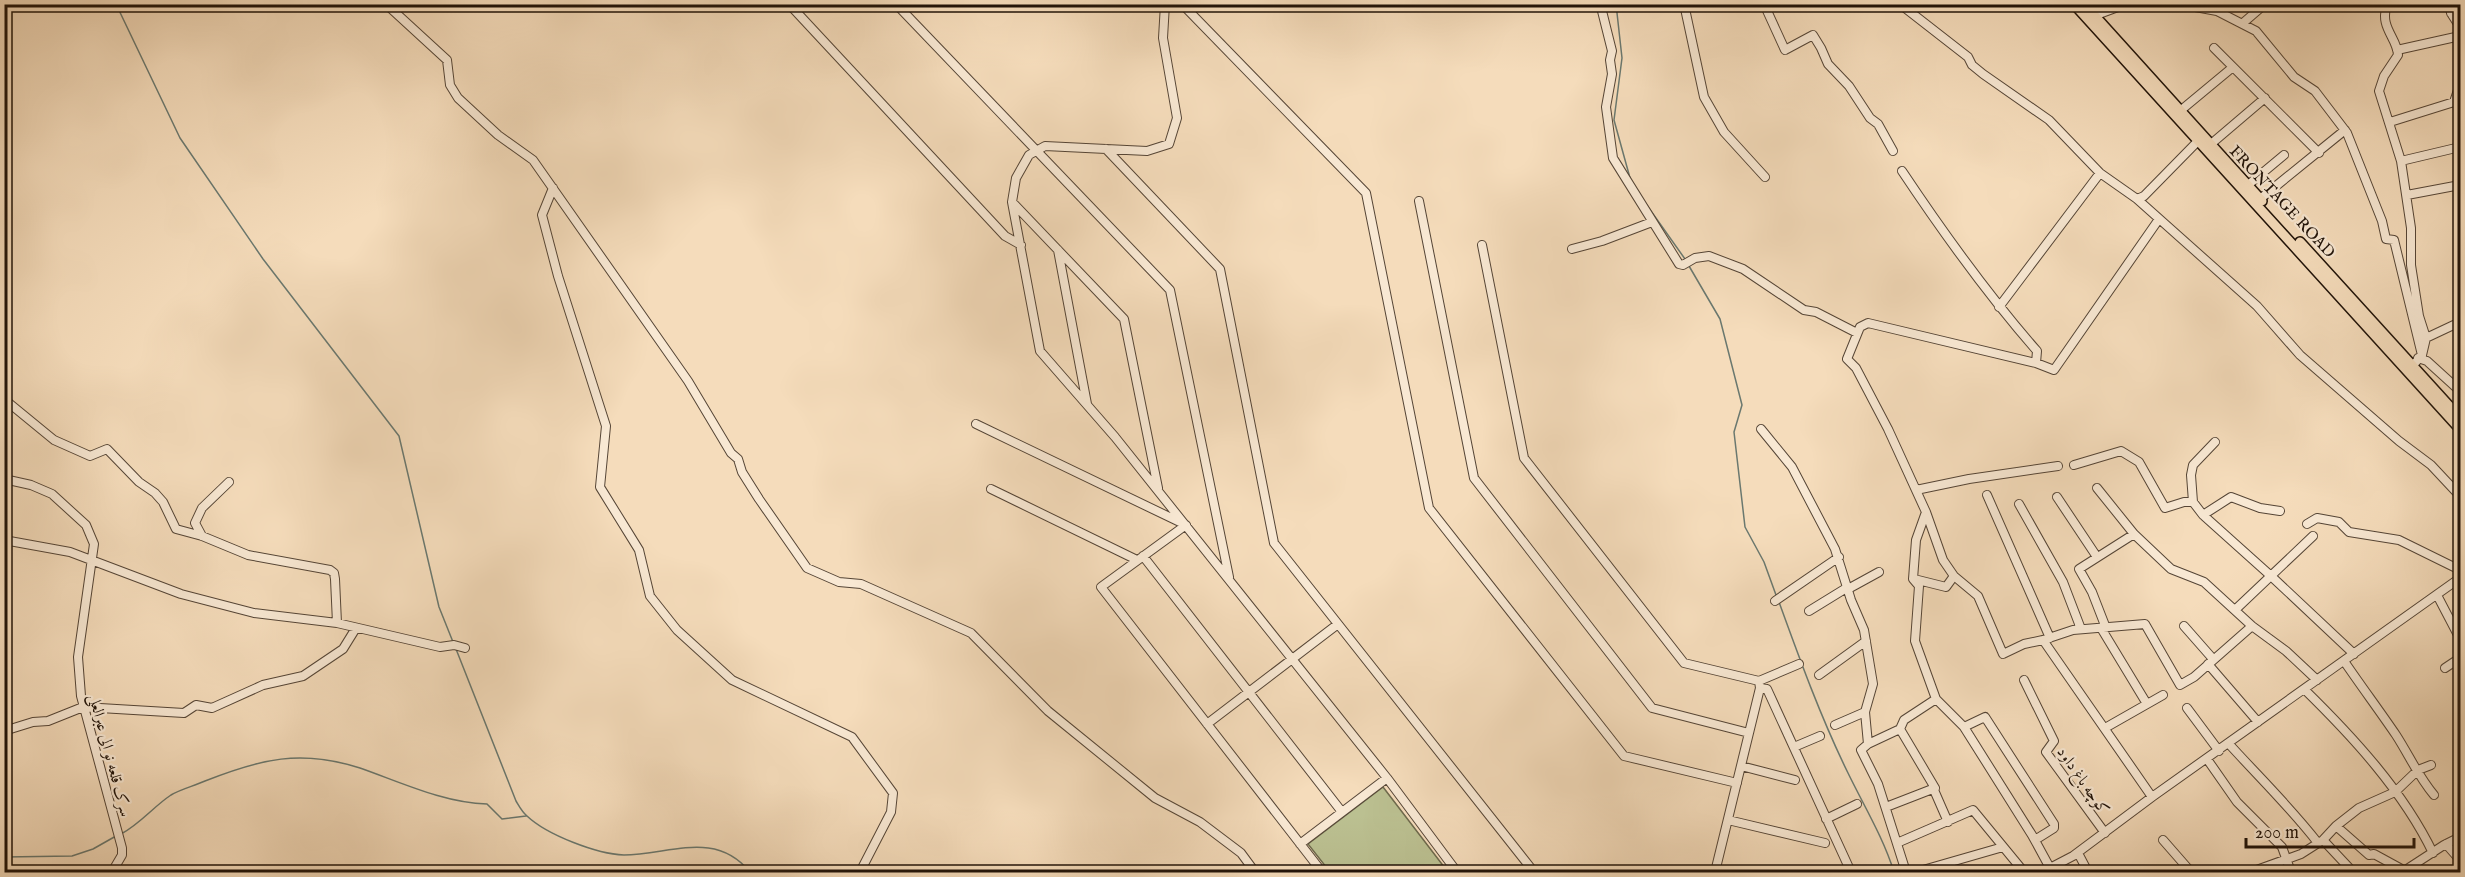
<svg xmlns="http://www.w3.org/2000/svg" width="2465" height="877" font-family="'IM FELL English',Amiri,serif">
  <style>
    .green { fill: #bbc091; stroke: #6e6a4d; stroke-width: 1.5 }
    .lines { fill: none; stroke-linecap: round; stroke-linejoin: round }
    .stream { stroke: #6a786f; stroke-width: 1.5 }
    .minor-casing { stroke: #554536; stroke-width: 10 }
    .major-casing { stroke: #201309; stroke-width: 12 }
    .minor { stroke: #f8e8d3; stroke-width: 8 }
    .major { stroke: #f5dcbb; stroke-width: 9 }
    .labels { text-anchor: middle; stroke-width: 4.5; stroke-linejoin: round; paint-order: stroke }
    .street-label { font-size: 16px; fill: #201309; stroke: #f8e8d3 }
  </style>
  <rect width="100%" height="100%" fill="#f5dcbb"/>
  <filter id="stains"><feTurbulence type="fractalNoise" baseFrequency=".00333" numOctaves="4"/><feColorMatrix values="0 0 0 0 .2 0 0 0 0 .09 0 0 0 0 .02 0 0 0 .5 -.17"/></filter>
  <radialGradient id="worn" r=".72"><stop offset=".6" stop-color="#630" stop-opacity="0"/><stop offset="1" stop-color="#630" stop-opacity=".3"/></radialGradient>
  <path class="green" d="M 1383,787 L 1448,872 L 1330,872 L 1308,844 Z"/>
  <g class="lines">
    <path class="stream" d="M 116,4 L 180,138 L 263,259 L 399,436 L 439,607 L 453,642
      M 1616,4 L 1622,58 L 1614,120 L 1630,178
      M 1646,204 L 1685,259
      M 1689,266 L 1720,319 L 1742,405 L 1734,432 L 1745,527 L 1764,562 L 1776,595
      M 1779,602 C 1800,660 1821,718 1848,773 C 1864,806 1883,837 1894,872
      M 456,649 L 516,801 C 519,806 522,812 527,816 C 547,835 597,854 624,855 C 669,855 715,829 750,872
      M 121,834 C 140,824 153,807 171,795 C 181,789 194,786 205,781 C 260,759 301,749 360,768 C 400,782 444,803 487,804 L 502,819 L 526,816
      M 4,857 L 72,856 L 93,849 L 116,836"/>
    <g class="minor-casing">
      <path id="minor" d="M 386,4 L 447,60 L 450,85 L 458,98 L 498,135 L 533,160 L 688,381 L 731,453 L 738,459 L 742,472 L 759,499 L 807,568 L 839,582 L 861,584 L 971,633 L 1048,711 L 1155,798 L 1200,822 L 1241,853 L 1255,872
        M 789,4 L 1005,236 L 1021,245
        M 896,4 L 1170,290 L 1229,577
        M 1165,4 L 1163,38 L 1177,118 L 1169,144 L 1147,151 L 1045,146 L 1029,155 L 1016,178 L 1012,202 L 1040,351 L 1115,437 L 1387,778 L 1457,872
        M 1182,4 L 1366,193 L 1429,508 L 1624,756 L 1737,783
        M 1684,4 L 1704,97 L 1724,132 L 1765,177
        M 1764,4 L 1785,50 L 1813,35 L 1821,48 L 1828,64 L 1849,86 L 1870,118 L 1878,124 L 1893,151
        M 1900,4 L 1968,57 L 1972,65 L 1983,74 L 2049,120 L 2100,173 L 2137,199 L 2144,196 L 2198,141
        M 2179,4 L 2217,11 L 2256,31 L 2294,77 L 2315,91 L 2347,133 L 2382,221 L 2386,239 L 2394,240 L 2422,355
        M 2387,4 C 2379,28 2397,37 2398,55 L 2384,76 L 2379,91 L 2401,161 L 2411,228 L 2411,265 L 2419,316 L 2426,338 L 2422,355 L 2409,370
        M 2449,4 L 2451,13 L 2460,27
        M 1602,11 L 1612,51 L 1610,60 L 1612,74 L 1606,107 L 1613,158 L 1679,264 L 1683,265 L 1695,258 L 1709,256 L 1743,269 L 1804,310 L 1816,312 L 1857,333
        M 2451,13 L 2460,12
        M 2091,17 L 2126,4
        M 2243,23 L 2265,4
        M 2214,48 L 2319,153
        M 2397,50 L 2460,36
        M 2180,111 L 2233,67
        M 2390,122 L 2454,102 L 2460,84
        M 2211,144 L 2265,98
        M 1106,149 L 1220,269 L 1274,543 L 1534,872
        M 2401,161 L 2460,147
        M 1902,171 C 1944,234 1987,294 2037,351 L 2036,363
        M 2248,185 L 2284,155
        M 553,188 L 542,215 L 558,276 L 606,426 L 600,487 L 639,550 L 650,596 L 677,630 L 732,680 L 852,737 L 893,793 L 891,812 L 860,872
        M 2407,195 L 2460,185
        M 2137,199 L 2257,306 L 2300,355 L 2399,441 L 2431,465 L 2460,496
        M 2260,199 L 2345,130
        M 1419,201 L 1474,478 L 1652,708 L 1749,733
        M 1013,203 L 1124,319 L 1158,488
        M 1482,245 L 1524,458 L 1684,663 L 1759,681 L 1760,688 L 1715,872
        M 1572,249 L 1602,241 L 1652,222
        M 1058,250 L 1087,404
        M 1999,307 L 2100,173
        M 2426,338 L 2460,322
        M 2418,358 L 2427,361 L 2460,391
        M 4,399 L 54,440 L 90,456 L 107,449 L 139,482 L 155,493 L 163,502 L 176,529 L 202,536 L 248,555 L 330,570 L 334,573 L 335,579 L 337,623
        M 976,424 L 1186,525 L 1101,587 L 1322,872
        M 1761,429 L 1792,467 L 1835,549 L 1851,600 L 1864,630 L 1873,684 L 1865,712 L 1868,744 L 1861,750 L 1878,784 L 1906,872
        M 2215,442 L 2193,465 L 2191,475 L 2193,502 L 2203,515 L 2271,576 L 2354,654
        M 2074,465 L 2121,451 L 2139,462 L 2165,508 L 2184,502 L 2193,502
        M 4,479 L 31,485 L 52,494 L 86,525 L 94,544 L 78,657 L 81,696 L 122,848 L 122,855 L 112,872
        M 2097,488 L 2134,534 L 2171,569 L 2204,582 L 2252,626 L 2286,651 L 2317,680
        M 991,489 L 1137,560
        M 1916,490 L 1969,479 L 2058,466
        M 1987,495 L 2050,638
        M 2057,497 L 2097,557
        M 2019,504 L 2063,582 L 2081,629
        M 1926,512 L 1943,560 L 1954,576 L 1978,596 L 2003,654 L 2024,644 L 2043,640 L 2073,630 L 2145,624 L 2180,685 L 2194,677 L 2252,626
        M 2203,515 L 2231,497 L 2260,508 L 2280,511
        M 2307,524 L 2317,518 L 2339,522 L 2349,532 L 2399,540 L 2460,570
        M 202,536 L 195,523 L 202,508 L 229,482
        M 4,540 L 70,552 L 181,594 L 254,613 L 337,623 L 440,647 L 454,645 L 465,648
        M 1143,556 L 1342,812
        M 1914,579 L 1946,587 L 1954,576
        M 1848,589 L 1879,572
        M 2437,595 L 2460,639
        M 1775,601 L 1839,557
        M 2236,609 L 2313,536
        M 1809,611 L 1848,587
        M 2184,626 L 2213,659
        M 2101,628 L 2147,704
        M 2106,628 L 2092,592 L 2079,569 L 2134,534
        M 2043,640 L 2152,797
        M 2344,661 C 2361,686 2379,710 2396,735 C 2409,755 2418,776 2434,795
        M 2208,664 L 2258,722
        M 2445,668 L 2460,658
        M 1819,675 L 1866,641
        M 2024,680 L 2054,741 L 2046,752 L 2105,833
        M 1759,681 L 1799,664
        M 1760,688 L 1767,689 L 1851,872
        M 2304,689 C 2353,737 2403,791 2433,853
        M 2187,708 L 2219,751
        M 1207,724 L 1338,624
        M 1835,725 L 1865,712
        M 1964,727 L 1985,717 L 2054,824 L 2054,828 L 2035,840
        M 2105,728 L 2163,695
        M 4,731 L 33,722 L 48,721 L 83,707 L 184,713 L 196,705 L 212,708 L 263,685 L 303,676 L 343,649 L 356,628
        M 1868,744 L 1900,729 L 1904,720 L 1936,699
        M 2229,744 C 2259,777 2291,808 2318,843
        M 1794,747 L 1820,736
        M 2207,759 L 2237,802 L 2282,847 L 2291,872
        M 1741,766 L 1795,780
        M 1934,790 L 1948,822
        M 1886,807 L 1935,788 L 1900,729
        M 1826,819 L 1857,804
        M 1728,820 L 1825,843
        M 2336,826 L 2369,855 L 2374,854 L 2407,872
        M 2163,840 L 2191,872
        M 2323,840 L 2353,872
        M 1897,843 L 1973,810 L 2024,872
        M 1300,844 L 1387,778
        M 2446,844 L 2460,860
        M 2078,853 L 2088,872
        M 2050,868 L 2032,835 L 1964,727 L 1936,699 L 1915,641 L 1919,586 L 1913,579 L 1916,540 L 1926,512 L 1888,429 L 1856,368 L 1847,359 L 1860,327 L 1868,323 L 2036,363 L 2054,370 L 2159,219
        M 1716,869 L 1732,872
        M 2049,871 L 2050,868 L 2073,856 L 2152,797 L 2460,578
        M 2404,871 L 2444,845 L 2460,837
        M 1916,872 L 2003,847
        M 2251,872 L 2301,854 L 2323,840 L 2336,826 L 2359,808 L 2395,792 L 2418,770 L 2431,765"/>
    </g>
    <g class="major-casing">
      <path id="major" d="M 2074,4 L 2460,429
        M 2084,4 L 2262,201
        M 2300,242 L 2460,418"/>
    </g>
    <use href="#minor" class="minor"/>
    <use href="#major" class="major"/>
  </g>
  <g class="labels">
    <g class="street-label">
      <text transform="translate(2283 201) rotate(47)" y="6">FRONTAGE ROAD</text>
      <text transform="translate(111 755) rotate(75)" y="6">سرک قلعه نو الی عبرالعلی</text>
      <text transform="translate(2084 780) rotate(55)" y="6">کوچه باغ داود</text>
    </g>
  </g>
  <rect width="2465" height="877" fill="none" stroke="#f5dcbb" stroke-width="24"/>
  <rect x="6" y="6" width="2453" height="865" fill="none" stroke="#201309" stroke-width="3"/>
  <rect x="12" y="12" width="2441" height="853" fill="none" stroke="#201309" stroke-width="1.5"/>
  <path d="M2246 838v9h168v-9" fill="none" stroke="#201309" stroke-width="3"/>
  <text x="2255" y="838" font-size="18" fill="#201309" stroke="#f8e8d3" stroke-width="4.5" paint-order="stroke">200 m</text>
  <rect width="100%" height="100%" filter="url(#stains)"/>
  <rect width="100%" height="100%" fill="url(#worn)"/>
</svg>
